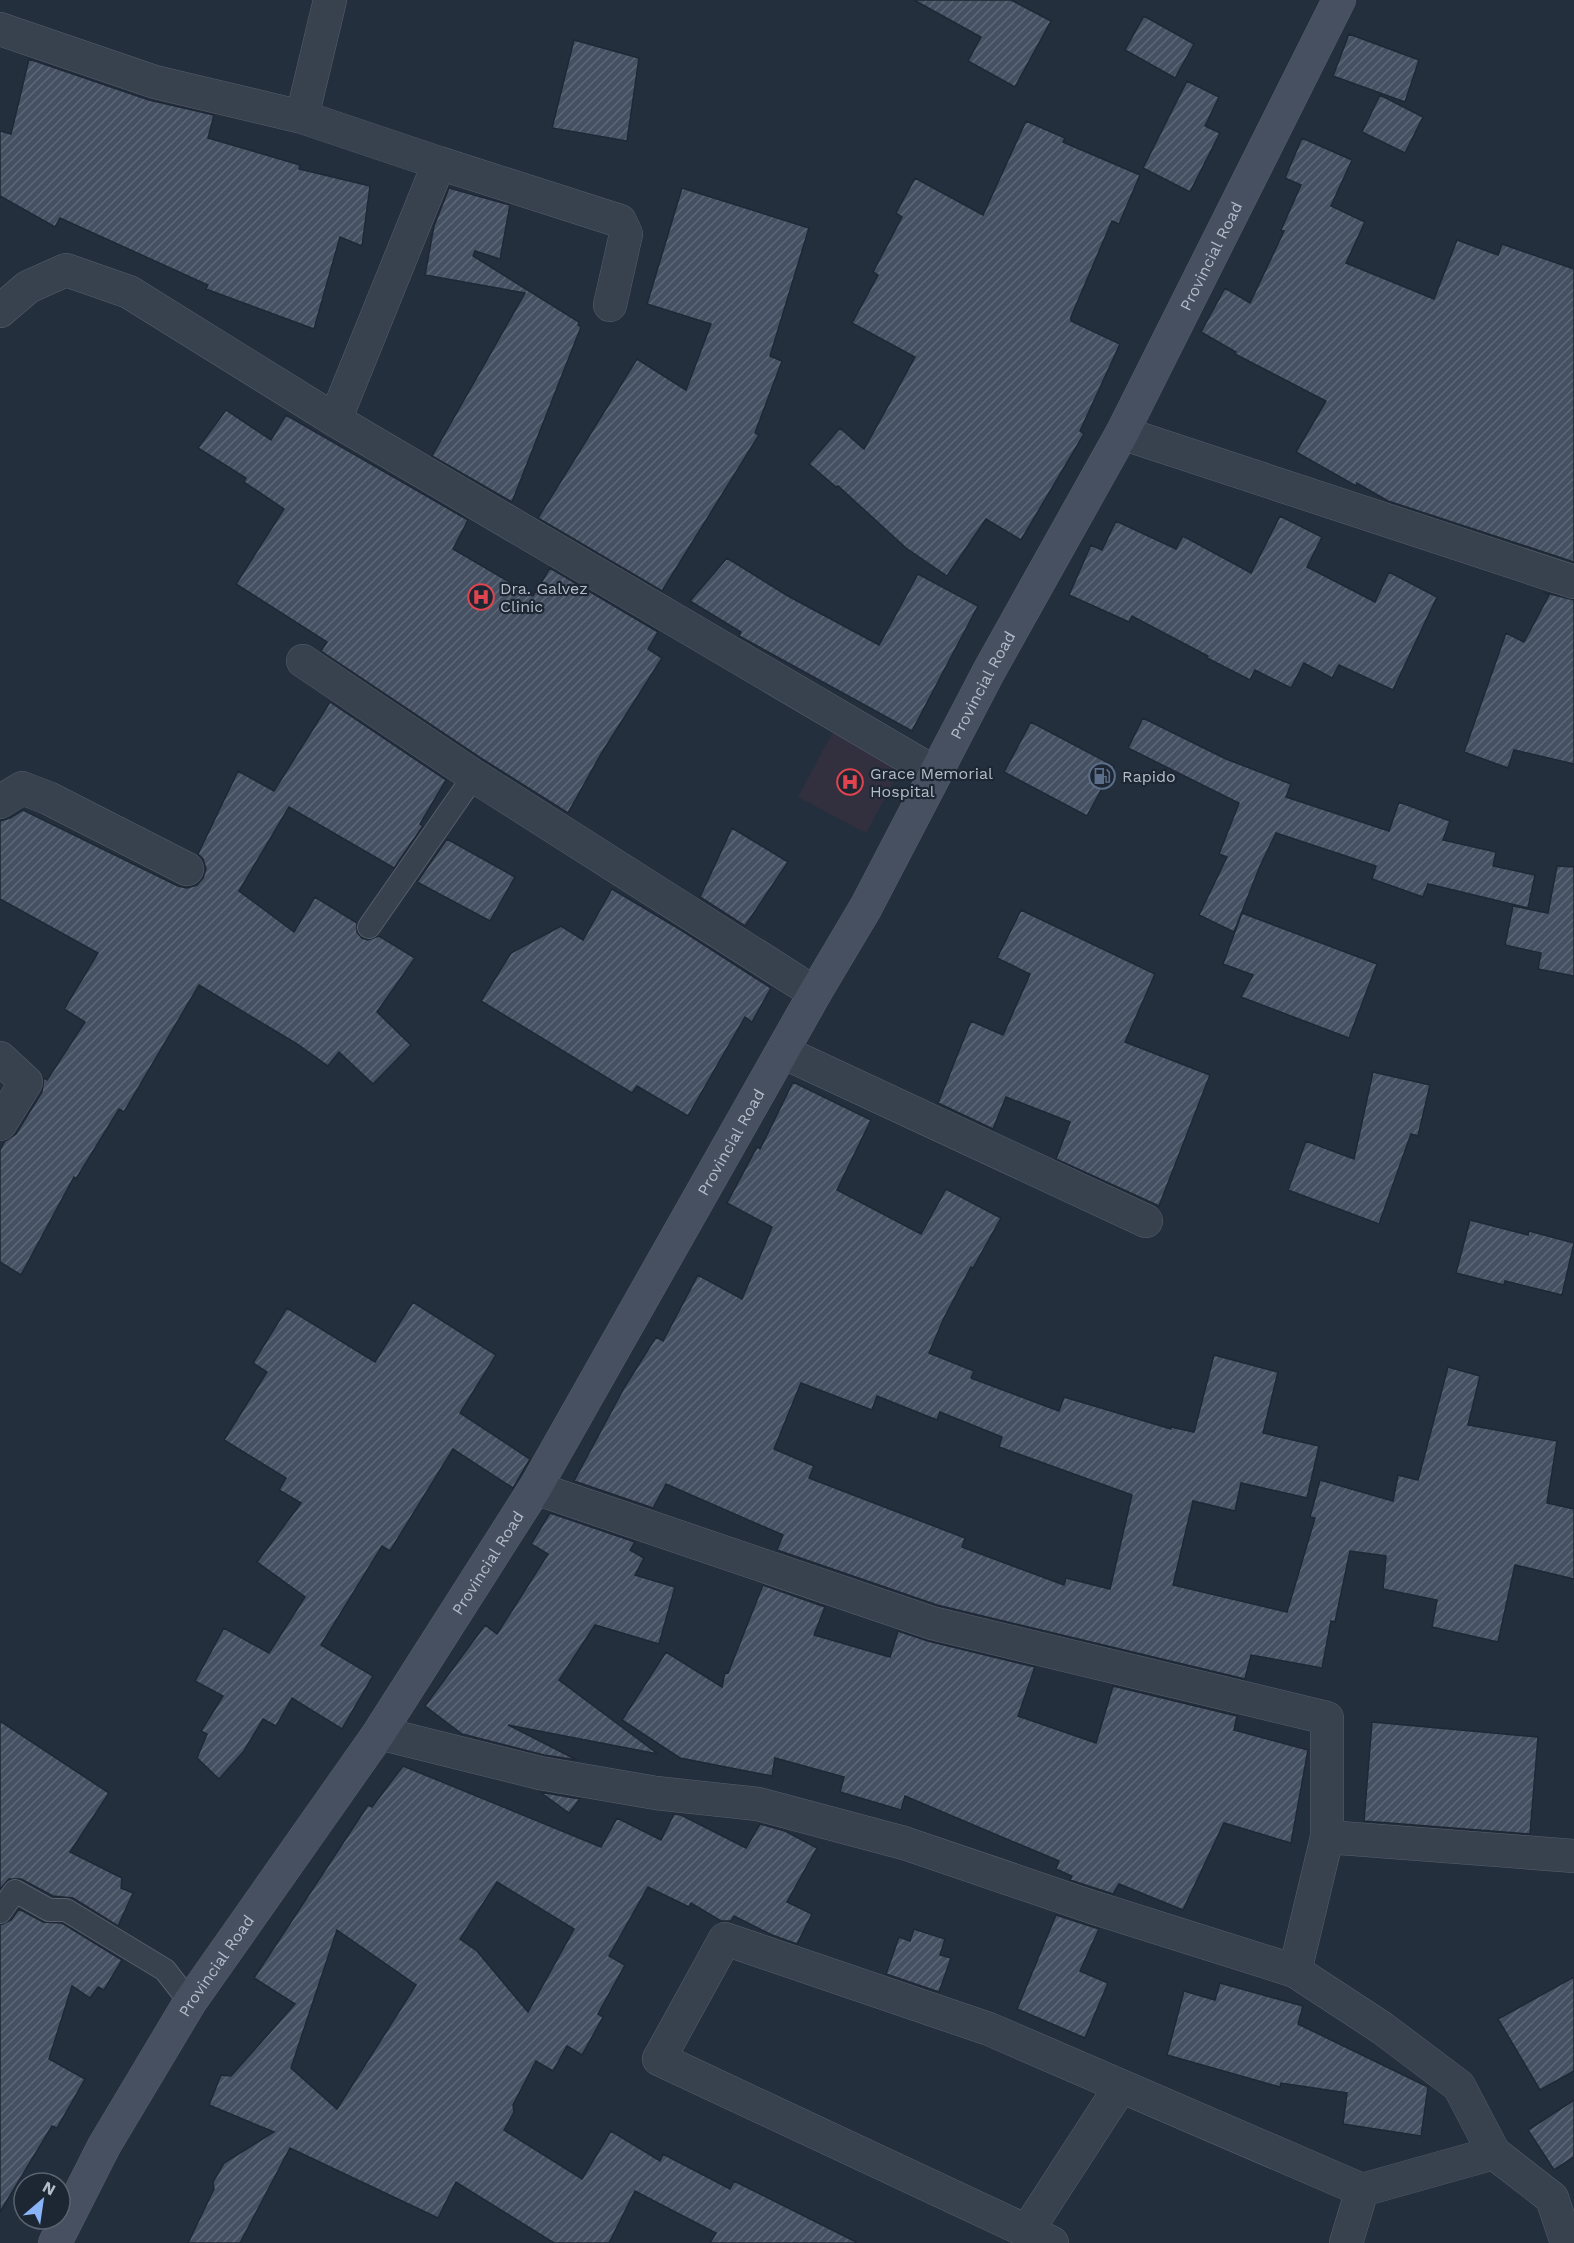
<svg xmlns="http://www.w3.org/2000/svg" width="1574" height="2243" font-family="'Work Sans',sans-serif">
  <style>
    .medical { fill: #32303f }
    .building { fill: url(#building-hatch); stroke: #1f2835; stroke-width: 1.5; fill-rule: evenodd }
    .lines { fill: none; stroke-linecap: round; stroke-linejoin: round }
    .lane-casing { stroke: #565f6c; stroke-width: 24 }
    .street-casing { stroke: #565f6c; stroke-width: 34 }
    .secondary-casing { stroke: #565f6c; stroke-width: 34 }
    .lane { stroke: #38414e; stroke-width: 22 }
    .street { stroke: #38414e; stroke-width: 33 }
    .secondary { stroke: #465061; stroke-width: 33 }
    .labels { text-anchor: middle; stroke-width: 4.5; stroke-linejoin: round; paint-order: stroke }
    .street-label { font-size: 16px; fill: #b4bcc9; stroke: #1d2633 }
    .poi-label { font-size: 16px; fill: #b4bcc9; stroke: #1d2633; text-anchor: start }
  </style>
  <defs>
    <pattern id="building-hatch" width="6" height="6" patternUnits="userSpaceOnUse" patternTransform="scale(1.5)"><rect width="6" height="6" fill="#455162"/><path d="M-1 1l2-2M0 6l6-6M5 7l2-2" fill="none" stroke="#5d6877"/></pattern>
  </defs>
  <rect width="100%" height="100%" fill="#242f3e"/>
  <path class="medical" d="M 833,732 L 901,768 L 866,833 L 798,797 Z"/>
  <path class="building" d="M 914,0 L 1011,0 L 1051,21 L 1015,87 L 968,61 L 981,37 Z
    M 1144,16 L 1194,44 L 1175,78 L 1125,50 Z
    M 1349,34 L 1419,60 L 1405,102 L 1333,76 Z
    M 574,40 L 639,58 L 627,141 L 552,128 Z
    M 29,59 L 149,100 L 214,115 L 208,138 L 300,165 L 299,169 L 370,186 L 362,246 L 340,237 L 314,329 L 206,289 L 208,285 L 60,218 L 55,227 L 0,196 L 0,131 L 11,134 Z
    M 1187,81 L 1219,97 L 1205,126 L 1220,133 L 1190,192 L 1143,168 Z
    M 1380,95 L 1423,117 L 1405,153 L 1362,132 Z
    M 1026,121 L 1065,138 L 1063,142 L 1140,175 L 1119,224 L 1112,221 L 1071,317 L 1071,321 L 1120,344 L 1080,431 L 1084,434 L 1021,540 L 986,519 L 947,576 L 906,548 L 838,486 L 836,487 L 809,464 L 840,428 L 864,449 L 915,357 L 852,323 L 878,275 L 873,272 L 902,217 L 896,213 L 915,178 L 983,215 Z
    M 1302,138 L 1352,160 L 1331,206 L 1365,222 L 1346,263 L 1434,299 L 1457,240 L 1498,255 L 1502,244 L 1574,269 L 1574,562 L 1388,501 L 1357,483 L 1356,486 L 1296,452 L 1326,401 L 1235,354 L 1236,352 L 1201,332 L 1225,288 L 1250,303 L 1284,231 L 1281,230 L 1301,185 L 1285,178 Z
    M 449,188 L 510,205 L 500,259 L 475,251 L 473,256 L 579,322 L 578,325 L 581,327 L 512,502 L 432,456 L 525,293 L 425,275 L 434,226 Z
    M 682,188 L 809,228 L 770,356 L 782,361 L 755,433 L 759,435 L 662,591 L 538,518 L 637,359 L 686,390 L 711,324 L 647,304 Z
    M 226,410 L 271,440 L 286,415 L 468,520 L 453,549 L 533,596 L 550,568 L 658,632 L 648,649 L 662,658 L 601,754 L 568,813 L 484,760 L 321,651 L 327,642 L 236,584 L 284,509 L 244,482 L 246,478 L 198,448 Z
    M 1280,516 L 1322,537 L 1307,567 L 1375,602 L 1389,572 L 1437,597 L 1393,690 L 1339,665 L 1332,678 L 1304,663 L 1291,688 L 1255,670 L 1250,680 L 1207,658 L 1208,656 L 1132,616 L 1129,622 L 1069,595 L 1091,545 L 1102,550 L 1116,521 L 1176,549 L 1183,536 L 1251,573 Z
    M 727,558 L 788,596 L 879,645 L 918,574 L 978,606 L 912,731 L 750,642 L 739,636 L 741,632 L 690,601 Z
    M 1543,592 L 1574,600 L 1574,764 L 1514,750 L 1508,768 L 1464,752 L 1506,633 L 1524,642 L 1549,595 Z
    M 330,702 L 446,780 L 420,824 L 423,826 L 394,868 L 289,807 L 239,891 L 294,932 L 315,897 L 357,923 L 357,932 L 362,938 L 368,940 L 379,936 L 415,958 L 377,1012 L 411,1045 L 373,1084 L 339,1052 L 328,1066 L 297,1044 L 199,985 L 124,1112 L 119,1109 L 76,1179 L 74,1177 L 21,1275 L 0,1262 L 0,1150 L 5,1141 L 16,1134 L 42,1092 L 44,1078 L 47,1080 L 85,1022 L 64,1009 L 98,953 L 0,899 L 0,821 L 10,818 L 23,810 L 178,886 L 187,888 L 197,885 L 203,878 L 206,869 L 203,859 L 198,854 L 238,771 L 274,791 Z
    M 1143,718 L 1226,759 L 1291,784 L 1286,797 L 1389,831 L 1399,802 L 1450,821 L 1443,840 L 1496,852 L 1493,866 L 1535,875 L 1528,908 L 1428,884 L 1423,897 L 1372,879 L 1376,866 L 1276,833 L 1260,866 L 1234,932 L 1199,915 L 1227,857 L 1219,854 L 1239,803 L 1128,748 Z
    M 1031,722 L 1114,766 L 1087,816 L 1004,772 Z
    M 732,828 L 788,862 L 745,926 L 700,897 Z
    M 447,839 L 515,877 L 490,921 L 417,882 Z
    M 1557,866 L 1574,867 L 1574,976 L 1538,969 L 1541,953 L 1505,945 L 1513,906 L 1548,913 Z
    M 612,889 L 681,930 L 771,988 L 752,1022 L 745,1017 L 688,1116 L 637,1086 L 632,1093 L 481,1001 L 511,953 L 561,926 L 583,940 Z
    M 1021,910 L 1155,974 L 1125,1042 L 1210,1075 L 1159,1206 L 1056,1159 L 1070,1122 L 1006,1097 L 993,1129 L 938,1103 L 971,1021 L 1003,1035 L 1030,974 L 997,958 Z
    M 1242,913 L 1377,964 L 1349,1038 L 1241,997 L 1253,975 L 1223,964 Z
    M 1373,1072 L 1430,1085 L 1418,1136 L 1411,1134 L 1379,1224 L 1288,1190 L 1306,1141 L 1354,1159 Z
    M 793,1082 L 871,1120 L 837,1190 L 921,1234 L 946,1189 L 1001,1218 L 973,1268 L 971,1267 L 944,1318 L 929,1353 L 974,1371 L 971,1378 L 1059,1411 L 1064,1397 L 1171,1429 L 1171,1427 L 1194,1432 L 1214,1355 L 1278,1372 L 1263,1433 L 1319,1446 L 1307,1498 L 1241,1483 L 1235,1511 L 1193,1501 L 1173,1585 L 1287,1612 L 1315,1518 L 1310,1517 L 1320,1480 L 1393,1501 L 1398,1475 L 1418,1480 L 1448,1367 L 1480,1376 L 1468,1425 L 1557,1441 L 1547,1503 L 1574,1509 L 1574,1579 L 1515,1565 L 1498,1642 L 1432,1627 L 1437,1600 L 1383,1589 L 1386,1556 L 1350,1551 L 1335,1622 L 1331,1621 L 1322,1668 L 1251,1655 L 1245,1679 L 937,1605 L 777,1550 L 783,1535 L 666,1484 L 653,1508 L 574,1481 L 624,1388 L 656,1337 L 663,1341 L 698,1275 L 742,1299 L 772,1227 L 727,1203 L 757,1147 L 760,1149 ZM 801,1383 L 872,1410 L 877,1396 L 937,1420 L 940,1412 L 1002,1437 L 999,1447 L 1132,1495 L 1110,1589 L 1066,1578 L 1064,1585 L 962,1547 L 965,1538 L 809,1478 L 814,1466 L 774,1449 Z
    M 1470,1220 L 1528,1235 L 1529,1231 L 1574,1243 L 1562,1295 L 1505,1281 L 1504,1285 L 1456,1273 Z
    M 413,1302 L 496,1355 L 460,1413 L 530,1459 L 513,1488 L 453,1449 L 390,1551 L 382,1546 L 321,1645 L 373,1676 L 342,1729 L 292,1698 L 276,1726 L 263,1719 L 244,1751 L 219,1779 L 197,1758 L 207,1734 L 201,1731 L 223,1696 L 195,1681 L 224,1628 L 269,1653 L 305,1597 L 257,1562 L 301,1503 L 279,1490 L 286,1478 L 224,1440 L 267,1372 L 253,1363 L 287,1308 L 375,1362 Z
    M 550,1513 L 635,1542 L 630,1550 L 644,1558 L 635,1575 L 675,1587 L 659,1644 L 595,1625 L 559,1680 L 658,1754 L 508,1725 L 577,1760 L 544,1755 L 462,1734 L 425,1706 L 485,1625 L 497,1634 L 548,1554 L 531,1544 Z
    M 763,1585 L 825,1607 L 814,1635 L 890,1657 L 898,1631 L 928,1641 L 1035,1667 L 1018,1716 L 1096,1743 L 1113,1686 L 1237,1716 L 1234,1730 L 1308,1750 L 1291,1843 L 1224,1823 L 1183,1910 L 1119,1884 L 1113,1894 L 1070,1880 L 1072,1876 L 1056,1869 L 1059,1861 L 905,1796 L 901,1810 L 840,1792 L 844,1777 L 775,1758 L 772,1776 L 680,1758 L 622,1720 L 666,1652 L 722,1687 L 725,1672 L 728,1673 Z
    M 0,1721 L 109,1793 L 70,1852 L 122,1878 L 121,1888 L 133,1893 L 118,1926 L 73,1898 L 53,1896 L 21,1879 L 9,1879 L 0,1889 Z
    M 1372,1722 L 1538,1737 L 1530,1834 L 1364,1821 Z
    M 403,1766 L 601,1847 L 617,1818 L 661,1840 L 674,1814 L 681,1815 L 746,1848 L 760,1824 L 785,1831 L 817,1848 L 787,1902 L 812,1914 L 797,1944 L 772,1935 L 734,1916 L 731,1921 L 721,1921 L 691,1903 L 689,1907 L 648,1887 L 609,1956 L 625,1965 L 598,2014 L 603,2017 L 582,2055 L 567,2046 L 553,2071 L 536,2061 L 513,2105 L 514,2112 L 504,2130 L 582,2179 L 611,2131 L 660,2161 L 663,2154 L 730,2189 L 734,2181 L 858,2243 L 710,2243 L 716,2233 L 635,2191 L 609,2243 L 554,2243 L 456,2182 L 438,2218 L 290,2148 L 240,2243 L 188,2243 L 214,2189 L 213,2182 L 224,2163 L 274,2132 L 209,2105 L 221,2075 L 231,2076 L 295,2004 L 254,1978 L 368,1805 L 372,1807 ZM 497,1882 L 574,1929 L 528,2012 L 477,1951 L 460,1939 ZM 337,1930 L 416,1985 L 337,2109 L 291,2068 Z
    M 540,1792 L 580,1799 L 569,1813 Z
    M 19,1909 L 43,1922 L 62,1923 L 122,1960 L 104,1990 L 98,1987 L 90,1998 L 72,1986 L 49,2059 L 85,2079 L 57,2128 L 52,2126 L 0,2212 L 0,1925 L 11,1920 Z
    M 1056,1915 L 1099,1929 L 1080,1971 L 1108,1983 L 1085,2038 L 1017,2009 Z
    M 914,1929 L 945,1939 L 940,1955 L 951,1958 L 939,1992 L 886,1974 L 899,1937 L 910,1941 Z
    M 1574,1977 L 1574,2071 L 1540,2090 L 1498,2019 Z
    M 1220,1983 L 1303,2006 L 1298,2024 L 1428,2087 L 1421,2136 L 1343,2124 L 1347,2093 L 1281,2083 L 1280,2087 L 1167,2055 L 1184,1991 L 1215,2000 Z
    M 1574,2100 L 1574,2157 L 1554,2170 L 1528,2130 Z"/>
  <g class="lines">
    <g class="lane-casing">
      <path id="lane" d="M 369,927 L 474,776
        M 0,1912 L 15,1891 L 49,1910 L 66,1910 L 165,1970 L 190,2002"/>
    </g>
    <g class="street-casing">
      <path id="street" d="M 0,29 L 155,82 L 302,117 L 439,163 L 335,420
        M 302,117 L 330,0
        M 439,163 L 620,221 L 626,234 L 610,305
        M 0,311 L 28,287 L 66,270 L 129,292 L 335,420 L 935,773
        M 1122,433 L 1574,582
        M 303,661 L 474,776 L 815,993
        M 0,802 L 22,788 L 48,798 L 187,869
        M 783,1052 L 1146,1221
        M 0,1058 L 26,1082 L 0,1124
        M 535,1488 L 932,1623 L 1327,1718 L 1327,1837 L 1295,1971
        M 379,1733 L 540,1773 L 656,1793 L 758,1804 L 904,1843 L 1092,1907 L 1295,1971 L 1382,2028 L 1459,2086 L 1494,2153 L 1552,2198 L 1567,2243
        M 1327,1837 L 1574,1856
        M 1027,2231 L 1121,2086
        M 1052,2243 L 659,2059 L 725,1939 L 989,2029 L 1362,2190 L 1494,2153
        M 1346,2243 L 1362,2190"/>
    </g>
    <g class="secondary-casing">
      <g id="secondary">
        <path id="s1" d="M 55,2243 L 104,2146 L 190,2002 L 379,1733 L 535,1488 L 815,993 L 866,907 L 989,671 L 1122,433 L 1339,0"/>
      </g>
    </g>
    <use href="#lane" class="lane"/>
    <use href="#street" class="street"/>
    <use href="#secondary" class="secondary"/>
  </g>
  <defs>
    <g id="hospital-ring" transform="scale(1.35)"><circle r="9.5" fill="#1d2633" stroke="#e0444e" stroke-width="1.5"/><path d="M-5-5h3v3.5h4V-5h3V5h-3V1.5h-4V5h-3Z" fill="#e0444e"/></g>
    <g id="fuel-ring" transform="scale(1.35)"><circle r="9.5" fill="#1d2633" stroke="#5c6f8a" stroke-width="1.5"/><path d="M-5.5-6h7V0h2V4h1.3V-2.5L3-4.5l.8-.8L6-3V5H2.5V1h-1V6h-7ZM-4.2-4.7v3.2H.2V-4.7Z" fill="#5c6f8a"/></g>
  </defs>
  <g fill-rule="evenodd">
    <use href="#hospital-ring" x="481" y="597"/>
    <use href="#fuel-ring" x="1102" y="776"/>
    <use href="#hospital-ring" x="850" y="782"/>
  </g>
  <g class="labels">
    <g class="street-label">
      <text dy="6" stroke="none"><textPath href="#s1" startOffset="2301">Provincial Road</textPath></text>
      <text dy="6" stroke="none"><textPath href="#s1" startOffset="1815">Provincial Road</textPath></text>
      <text dy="6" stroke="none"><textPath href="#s1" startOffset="1293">Provincial Road</textPath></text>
      <text dy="6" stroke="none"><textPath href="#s1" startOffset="807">Provincial Road</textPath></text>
      <text dy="6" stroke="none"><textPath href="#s1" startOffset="321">Provincial Road</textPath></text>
    </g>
    <g class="poi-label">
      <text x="500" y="594">Dra. Galvez<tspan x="500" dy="18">Clinic</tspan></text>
      <text x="870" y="779">Grace Memorial<tspan x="870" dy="18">Hospital</tspan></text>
      <text x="1122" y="782">Rapido</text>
    </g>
  </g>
  <g transform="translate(42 2201) rotate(29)"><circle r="28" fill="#1d2633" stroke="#59626f" stroke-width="1.5"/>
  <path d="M0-4.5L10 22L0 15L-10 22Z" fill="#8ab4f8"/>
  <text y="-9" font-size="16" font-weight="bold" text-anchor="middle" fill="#b4bcc9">N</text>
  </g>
</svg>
